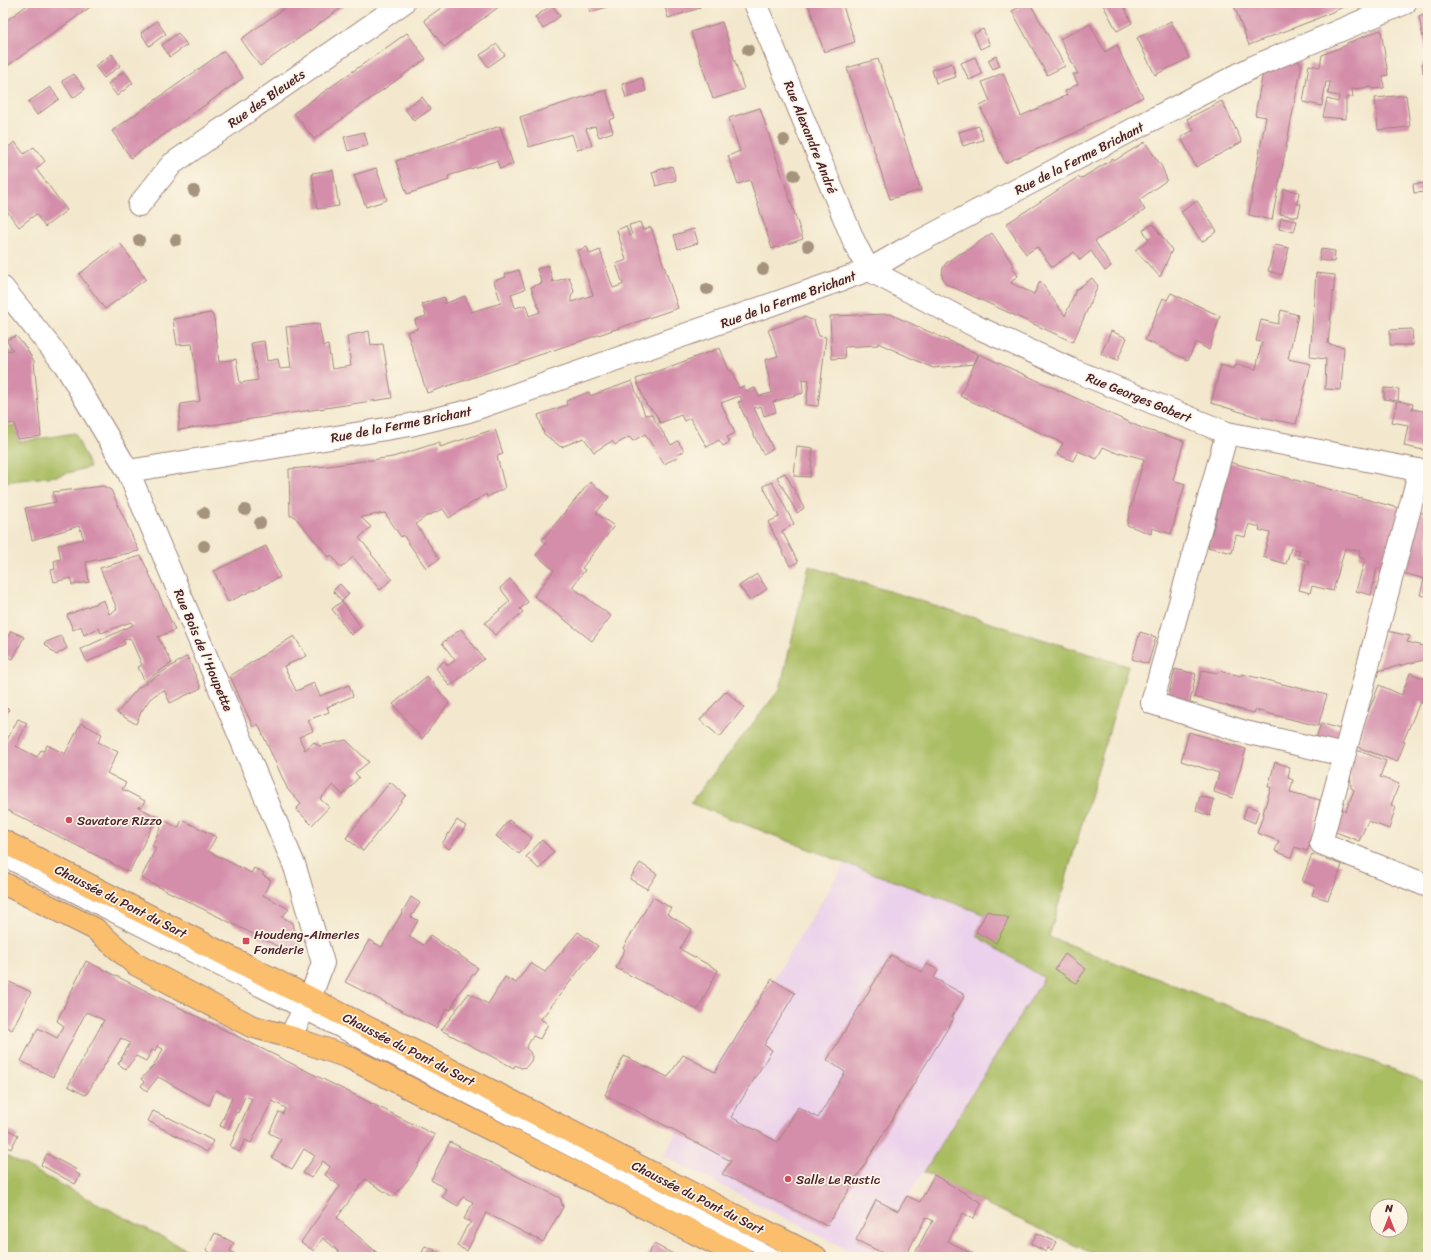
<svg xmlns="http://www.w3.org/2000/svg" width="1431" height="1260" font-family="Sriracha,sans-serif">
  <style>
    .built { fill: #ebd1eb }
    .green { fill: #a8bc61; stroke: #796e46; fill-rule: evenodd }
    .building { fill: #d48eaa }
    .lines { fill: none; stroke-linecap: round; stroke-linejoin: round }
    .service-casing { stroke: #9e847c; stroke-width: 14 }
    .minor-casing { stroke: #9e847c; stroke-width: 24 }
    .tertiary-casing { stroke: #9e847c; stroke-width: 24 }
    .primary-casing { stroke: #9e847c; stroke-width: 24 }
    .service { stroke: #fff; stroke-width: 12 }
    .minor { stroke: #fff; stroke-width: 22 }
    .tertiary { stroke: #fff; stroke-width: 22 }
    .primary { stroke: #fabe6d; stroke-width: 22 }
    .tree { fill: #a5937d }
    .poi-dot { fill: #d1495b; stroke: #fcf5e5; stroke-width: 1.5 }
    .labels { text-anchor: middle; stroke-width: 3.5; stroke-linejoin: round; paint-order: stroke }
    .street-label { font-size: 13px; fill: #4a1f2b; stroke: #fcf5e5 }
    .poi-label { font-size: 13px; fill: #4a1f2b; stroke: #fcf5e5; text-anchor: start }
  </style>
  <rect width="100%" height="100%" fill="#fcf5e5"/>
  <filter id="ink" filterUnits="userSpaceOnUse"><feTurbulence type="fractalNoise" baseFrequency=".025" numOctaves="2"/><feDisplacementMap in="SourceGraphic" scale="8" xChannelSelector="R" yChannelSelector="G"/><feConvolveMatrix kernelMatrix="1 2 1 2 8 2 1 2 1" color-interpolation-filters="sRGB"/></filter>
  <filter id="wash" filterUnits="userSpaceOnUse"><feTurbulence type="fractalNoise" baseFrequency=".012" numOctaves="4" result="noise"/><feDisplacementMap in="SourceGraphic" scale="16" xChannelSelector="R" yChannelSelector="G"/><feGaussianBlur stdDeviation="0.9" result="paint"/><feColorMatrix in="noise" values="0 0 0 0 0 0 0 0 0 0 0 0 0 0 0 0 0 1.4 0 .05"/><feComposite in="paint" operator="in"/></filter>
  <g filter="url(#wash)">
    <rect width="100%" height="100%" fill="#f3e8cd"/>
    <path class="built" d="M 845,863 L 989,916 L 977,936 L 1044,978 L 907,1198 L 878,1257 L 861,1257 L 664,1156 L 693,1100 L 773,980 Z"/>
    <path class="green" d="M 16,425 L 18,442 L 75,433 L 90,467 L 57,476 L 3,482 L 3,427 Z
      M 809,566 L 1128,666 L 1049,937 L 1428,1083 L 1428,1257 L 1100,1257 L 982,1202 L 924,1172 L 1044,978 L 977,936 L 989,916 L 845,863 L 690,803 L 780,689 ZM 1377,1206 L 1401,1206 L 1401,1230 L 1377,1230 Z
      M 3,1154 L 12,1159 L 201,1257 L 3,1257 Z"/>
    <g id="blocks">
      <path class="building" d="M 30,3 L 96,3 L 3,69 L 3,23 Z
        M 292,3 L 348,3 L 260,66 L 241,39 Z
        M 448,3 L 504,3 L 444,47 L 424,20 Z
        M 587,3 L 609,3 L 610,6 L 590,12 Z
        M 664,3 L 698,3 L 700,8 L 668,18 Z
        M 808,3 L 842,3 L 855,42 L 824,52 Z
        M 1028,3 L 1030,3 L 1065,66 L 1047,75 L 1012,11 Z
        M 1102,3 L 1122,3 L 1132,23 L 1117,31 Z
        M 1233,3 L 1352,3 L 1314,20 L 1249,45 Z
        M 552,5 L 560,16 L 543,29 L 535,17 Z
        M 1428,13 L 1428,58 L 1427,58 L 1419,17 Z
        M 157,21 L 166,34 L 149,46 L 141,33 Z
        M 1171,21 L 1189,58 L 1155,75 L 1137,38 Z
        M 722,22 L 744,89 L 713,99 L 691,32 Z
        M 1090,24 L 1105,52 L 1117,45 L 1124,61 L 1143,97 L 1084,127 L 1084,129 L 1005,163 L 980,106 L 990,101 L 982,82 L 1003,73 L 1021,116 L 1067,95 L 1065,91 L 1078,84 L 1073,74 L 1078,74 L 1060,39 Z
        M 983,29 L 990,45 L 980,49 L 974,34 Z
        M 1381,30 L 1388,75 L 1383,76 L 1384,88 L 1372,89 L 1372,87 L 1352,89 L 1353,97 L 1346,97 L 1346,119 L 1323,117 L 1327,99 L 1338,102 L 1339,96 L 1328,94 L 1330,82 L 1326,82 L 1322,106 L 1303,102 L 1309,65 L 1320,67 L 1322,55 L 1347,45 L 1347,43 Z
        M 178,33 L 187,45 L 170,57 L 162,45 Z
        M 407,33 L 426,59 L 314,139 L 294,113 Z
        M 497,44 L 505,55 L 488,67 L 480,55 Z
        M 224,51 L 243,78 L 131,158 L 112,131 Z
        M 112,54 L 120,66 L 104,78 L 95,66 Z
        M 996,56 L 1000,66 L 993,69 L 988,60 Z
        M 975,57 L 982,74 L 969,80 L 961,63 Z
        M 878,59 L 921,190 L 890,199 L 847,68 Z
        M 1296,60 L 1302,64 L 1272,220 L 1249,215 L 1252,193 L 1266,117 L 1255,115 L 1263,72 Z
        M 1428,62 L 1428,71 L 1423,73 L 1422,63 Z
        M 952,63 L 956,77 L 936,83 L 932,70 Z
        M 124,71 L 133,83 L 117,96 L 108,84 Z
        M 74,74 L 85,89 L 73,98 L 62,81 Z
        M 642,78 L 646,91 L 626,98 L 622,84 Z
        M 50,87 L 59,99 L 37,115 L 28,102 Z
        M 606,90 L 615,118 L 609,120 L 613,132 L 599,137 L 595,126 L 586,129 L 592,145 L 577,150 L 572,134 L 529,147 L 520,117 Z
        M 1406,95 L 1410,127 L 1378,130 L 1375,98 Z
        M 422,97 L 431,109 L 414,121 L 405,109 Z
        M 1222,101 L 1242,142 L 1196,167 L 1181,137 L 1194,130 L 1187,119 Z
        M 760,108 L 803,239 L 772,249 L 750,180 L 738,184 L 728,156 L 740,151 L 729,118 Z
        M 500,126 L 513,164 L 500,169 L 497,161 L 489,163 L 448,176 L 449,180 L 407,194 L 396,161 Z
        M 979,126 L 983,140 L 963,146 L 959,132 Z
        M 364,132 L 368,145 L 348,151 L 344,137 Z
        M 15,142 L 24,154 L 34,147 L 45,161 L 36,169 L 67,210 L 45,227 L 36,214 L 19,227 L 3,206 L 3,151 Z
        M 1145,142 L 1162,167 L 1167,180 L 1139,200 L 1145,210 L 1095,241 L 1111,266 L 1105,271 L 1091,251 L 1080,260 L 1074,252 L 1052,267 L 1037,247 L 1026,254 L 1006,224 L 1078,177 L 1080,179 L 1113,159 L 1114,161 Z
        M 672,166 L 676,180 L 656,186 L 652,172 Z
        M 376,168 L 387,200 L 366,207 L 354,175 Z
        M 333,170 L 339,206 L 317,209 L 312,173 Z
        M 1428,183 L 1428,192 L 1414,193 L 1413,184 Z
        M 1284,189 L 1299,192 L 1297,204 L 1301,204 L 1298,217 L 1280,214 Z
        M 1197,201 L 1217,231 L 1202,242 L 1181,212 Z
        M 1281,218 L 1297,221 L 1294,232 L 1279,229 Z
        M 640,222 L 643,230 L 651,227 L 678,308 L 427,393 L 407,332 L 417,329 L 415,320 L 426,316 L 422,304 L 444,297 L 446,300 L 444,304 L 465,296 L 471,312 L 501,303 L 494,281 L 506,277 L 505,274 L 519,270 L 525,289 L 511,294 L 515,308 L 526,305 L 529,316 L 540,312 L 531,287 L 542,283 L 537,269 L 548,265 L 553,282 L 569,277 L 574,291 L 571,297 L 571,302 L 593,295 L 577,251 L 587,247 L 590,254 L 600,250 L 613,288 L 622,285 L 623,284 L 616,264 L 626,260 L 617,230 L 626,226 L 630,236 L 632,235 L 629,225 Z
        M 1153,224 L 1172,250 L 1160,277 L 1135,250 L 1149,240 L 1143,230 Z
        M 694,229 L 698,243 L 678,249 L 674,235 Z
        M 992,233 L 1014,266 L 1012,267 L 1018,276 L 1014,279 L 1011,283 L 1034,294 L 1040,281 L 1065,316 L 1076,290 L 1092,278 L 1098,286 L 1073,342 L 946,284 L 942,276 L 943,268 L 946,263 L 957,255 L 966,251 Z
        M 120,243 L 146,279 L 105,309 L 79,274 Z
        M 1275,245 L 1289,248 L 1282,275 L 1268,271 Z
        M 1321,249 L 1335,251 L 1334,262 L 1319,260 Z
        M 1316,273 L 1335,275 L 1328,344 L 1344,347 L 1341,390 L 1325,389 L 1326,359 L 1310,357 Z
        M 1171,293 L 1220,316 L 1209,350 L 1196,342 L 1188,360 L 1145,340 L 1163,298 L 1167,300 Z
        M 1281,310 L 1298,315 L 1288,359 L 1311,364 L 1296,424 L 1258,417 L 1211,403 L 1221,365 L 1234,369 L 1236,364 L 1256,369 L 1262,342 L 1256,341 L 1261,320 L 1278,324 Z
        M 211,313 L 214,318 L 219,362 L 236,359 L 240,383 L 258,380 L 251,343 L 264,341 L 267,361 L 278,359 L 280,369 L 291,368 L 286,327 L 319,324 L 323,346 L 328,345 L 332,369 L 351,366 L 347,336 L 369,331 L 371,345 L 383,344 L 392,398 L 178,430 L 181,404 L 200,401 L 192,344 L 177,345 L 173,319 Z
        M 890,314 L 978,354 L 974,364 L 933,368 L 878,343 L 878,345 L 844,347 L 845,358 L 832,359 L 830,316 Z
        M 805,317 L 814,321 L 819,336 L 826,337 L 818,406 L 806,405 L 809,380 L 802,379 L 803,393 L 773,402 L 776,412 L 764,416 L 761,406 L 754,408 L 773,449 L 763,454 L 738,402 L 742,401 L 740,396 L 721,403 L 735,433 L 727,437 L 730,442 L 723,446 L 719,440 L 707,447 L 690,418 L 684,421 L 681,415 L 660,423 L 656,414 L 646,404 L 636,379 L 720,348 L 729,371 L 731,370 L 739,388 L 744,386 L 746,391 L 755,388 L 759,396 L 772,393 L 765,360 L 778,356 L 768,330 Z
        M 1412,329 L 1413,345 L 1390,345 L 1390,330 Z
        M 1111,331 L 1127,338 L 1117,361 L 1101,354 Z
        M 16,336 L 26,348 L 34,361 L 41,436 L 17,439 L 15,423 L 3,425 L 3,351 L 13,350 L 6,340 Z
        M 979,354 L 1144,429 L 1184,441 L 1173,480 L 1185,484 L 1171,534 L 1152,528 L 1151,534 L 1127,525 L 1130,510 L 1144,459 L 1119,452 L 1119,454 L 1103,447 L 1097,459 L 1078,451 L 1073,461 L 1057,454 L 1063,443 L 960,396 Z
        M 632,381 L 645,415 L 651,414 L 671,445 L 678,441 L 684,451 L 677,455 L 678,457 L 664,464 L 645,434 L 633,441 L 629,437 L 615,445 L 612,441 L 594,452 L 584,438 L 561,447 L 544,434 L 538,415 L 567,405 L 566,401 L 589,392 L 590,396 Z
        M 1384,388 L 1399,389 L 1398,401 L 1413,404 L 1412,409 L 1428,412 L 1428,451 L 1404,446 L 1408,425 L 1392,422 L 1397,401 L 1384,399 Z
        M 495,429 L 503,454 L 497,456 L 505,488 L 487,497 L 486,494 L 449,518 L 443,509 L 425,517 L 416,524 L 439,559 L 426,568 L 403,535 L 401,537 L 385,513 L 361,517 L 371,527 L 359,538 L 372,553 L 371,554 L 392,579 L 380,590 L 353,557 L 341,568 L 331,555 L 329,557 L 294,516 L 290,516 L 289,469 L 328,466 L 393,457 L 440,442 L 440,447 Z
        M 797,446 L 813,448 L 810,477 L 794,476 Z
        M 1229,462 L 1402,509 L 1386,570 L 1377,568 L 1371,595 L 1356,591 L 1365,559 L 1359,557 L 1360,551 L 1345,548 L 1333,591 L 1312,586 L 1310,593 L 1299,590 L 1306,564 L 1308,565 L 1309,561 L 1298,558 L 1300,550 L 1291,548 L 1286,564 L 1263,557 L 1270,533 L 1259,530 L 1260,527 L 1249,524 L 1245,537 L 1236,535 L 1232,553 L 1208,547 L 1221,500 L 1218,499 Z
        M 785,473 L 804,508 L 797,513 L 777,477 Z
        M 590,482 L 609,497 L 596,513 L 614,526 L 582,568 L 585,570 L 572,587 L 611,616 L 592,641 L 534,596 L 554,570 L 536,555 L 546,543 L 542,540 Z
        M 772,482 L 794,524 L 782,531 L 798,562 L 790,566 L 768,522 L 779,517 L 763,486 Z
        M 103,486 L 111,490 L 139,551 L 86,562 L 89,582 L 72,585 L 71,578 L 54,582 L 51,570 L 55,569 L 54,561 L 61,559 L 58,545 L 84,539 L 79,526 L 32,540 L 25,508 L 56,502 L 53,492 Z
        M 1420,512 L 1428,515 L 1428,580 L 1404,573 Z
        M 266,546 L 280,577 L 228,602 L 214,571 Z
        M 141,556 L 175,630 L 158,637 L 172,663 L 148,679 L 145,682 L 138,667 L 142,665 L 130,638 L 123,640 L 125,644 L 87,662 L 81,649 L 133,625 L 131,622 L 101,633 L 99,628 L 84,635 L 81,626 L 73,630 L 67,615 L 104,600 L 109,614 L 117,609 L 100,568 Z
        M 757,574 L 767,589 L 750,601 L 739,586 Z
        M 510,579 L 528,602 L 520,609 L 523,612 L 495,635 L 485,623 L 510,601 L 500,588 Z
        M 1424,579 L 1428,581 L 1428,597 L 1420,595 Z
        M 340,584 L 349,594 L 342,601 L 333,591 Z
        M 342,601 L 361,627 L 351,635 L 332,609 Z
        M 461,629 L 484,659 L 450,686 L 436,668 L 444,661 L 448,666 L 455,660 L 442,643 Z
        M 11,631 L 24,637 L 13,659 L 3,655 L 3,645 Z
        M 1387,631 L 1410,636 L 1407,642 L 1428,647 L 1428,659 L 1377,671 Z
        M 1140,632 L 1156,637 L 1148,664 L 1132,659 Z
        M 61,636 L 67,648 L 56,655 L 44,643 Z
        M 294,636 L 307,656 L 284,666 L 296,691 L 314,683 L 320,696 L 349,685 L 353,696 L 327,707 L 329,712 L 308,720 L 313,731 L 299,737 L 305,750 L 314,742 L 319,746 L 346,740 L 369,762 L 355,773 L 359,777 L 343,795 L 333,785 L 320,799 L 329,807 L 312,825 L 296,809 L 301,804 L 288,790 L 258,724 L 253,727 L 230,676 Z
        M 187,656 L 201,688 L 170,703 L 164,690 L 155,695 L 150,699 L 141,712 L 136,724 L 117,713 L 138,688 Z
        M 1175,669 L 1196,674 L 1189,706 L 1167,701 Z
        M 1202,670 L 1218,673 L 1219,671 L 1241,676 L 1242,674 L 1327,695 L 1318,726 L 1255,710 L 1254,713 L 1194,697 Z
        M 1410,673 L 1428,680 L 1428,704 L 1420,702 L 1403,742 L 1405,742 L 1397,762 L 1358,747 L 1363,725 L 1379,685 L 1402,695 Z
        M 427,676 L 449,703 L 422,739 L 393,704 Z
        M 726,691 L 744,707 L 720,737 L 700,720 Z
        M 3,707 L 9,709 L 3,722 Z
        M 18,719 L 27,723 L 16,746 L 37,757 L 41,750 L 44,751 L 47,745 L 65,754 L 81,723 L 102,734 L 98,742 L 118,752 L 107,773 L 126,783 L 122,789 L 145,801 L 142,806 L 138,807 L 157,817 L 129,872 L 3,808 L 3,741 L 6,742 Z
        M 1321,723 L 1343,730 L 1337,749 L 1315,742 Z
        M 1189,732 L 1246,749 L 1232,798 L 1214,792 L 1219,773 L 1181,761 Z
        M 1356,750 L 1386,761 L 1380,777 L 1399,784 L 1391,805 L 1396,807 L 1389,829 L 1368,821 L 1359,841 L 1333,831 L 1340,808 L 1346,811 L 1354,790 L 1351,788 L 1350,766 Z
        M 1275,762 L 1290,767 L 1288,778 L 1293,780 L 1290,792 L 1320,800 L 1313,831 L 1315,831 L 1307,851 L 1295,847 L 1291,857 L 1275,851 L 1279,841 L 1257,833 L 1264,813 L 1263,813 L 1271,787 L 1268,787 Z
        M 390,782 L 406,795 L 363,851 L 346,838 Z
        M 1200,796 L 1214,800 L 1210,816 L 1196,811 Z
        M 1247,806 L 1259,810 L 1255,823 L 1243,818 Z
        M 164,820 L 178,828 L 182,820 L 207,832 L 216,837 L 208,851 L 251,873 L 254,868 L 264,873 L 262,875 L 271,880 L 263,895 L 289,909 L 282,917 L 293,923 L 299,950 L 293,954 L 141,878 L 156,848 L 152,846 Z
        M 457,820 L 466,826 L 449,849 L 442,844 Z
        M 509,820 L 532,838 L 519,854 L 496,836 Z
        M 542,840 L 554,852 L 539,869 L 526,857 Z
        M 1312,854 L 1342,865 L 1332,892 L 1331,892 L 1328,900 L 1312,895 L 1315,886 L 1302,881 Z
        M 640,863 L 657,874 L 647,889 L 630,879 Z
        M 411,897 L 420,903 L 411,917 L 418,920 L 409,937 L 424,945 L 430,935 L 478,968 L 458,994 L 451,1010 L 447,1008 L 436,1028 L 345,982 L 369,940 L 382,947 Z
        M 653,897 L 671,908 L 667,914 L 692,929 L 680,949 L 718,970 L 698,1010 L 616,968 L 625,949 L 623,948 Z
        M 987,911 L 1009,918 L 996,943 L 976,932 Z
        M 578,932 L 598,946 L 541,1019 L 548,1024 L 540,1039 L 533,1036 L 526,1048 L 530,1052 L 532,1057 L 531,1061 L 526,1067 L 521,1068 L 515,1065 L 514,1068 L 441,1030 L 469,993 L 488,1004 L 505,977 L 516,983 L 530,963 L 545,972 Z
        M 1065,954 L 1086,969 L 1076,983 L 1055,969 Z
        M 891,955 L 922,972 L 927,964 L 938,970 L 934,978 L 965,995 L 952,1017 L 954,1018 L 827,1226 L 722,1174 L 731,1161 L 676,1132 L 676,1131 L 605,1095 L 624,1056 L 668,1077 L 683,1055 L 715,1072 L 772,979 L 795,993 L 764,1045 L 772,1050 L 731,1117 L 778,1142 L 798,1107 L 818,1118 L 845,1072 L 827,1060 Z
        M 86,961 L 435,1135 L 411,1176 L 393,1197 L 365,1179 L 337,1218 L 382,1257 L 342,1257 L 344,1256 L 323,1238 L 314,1251 L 301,1242 L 340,1186 L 325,1175 L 330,1167 L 323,1161 L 311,1178 L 303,1173 L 315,1156 L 304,1149 L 292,1169 L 272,1158 L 281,1139 L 269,1133 L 279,1112 L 283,1114 L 286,1108 L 272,1101 L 251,1143 L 245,1140 L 239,1152 L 230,1146 L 252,1099 L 245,1096 L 238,1113 L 236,1112 L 228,1129 L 220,1126 L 232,1098 L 216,1090 L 209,1105 L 158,1077 L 147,1091 L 141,1086 L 144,1082 L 141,1079 L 154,1065 L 163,1049 L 157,1046 L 155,1051 L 152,1050 L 146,1061 L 136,1056 L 126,1069 L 118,1064 L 130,1043 L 121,1038 L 86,1095 L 85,1095 L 68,1086 L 104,1020 L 86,1012 L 53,1077 L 21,1061 L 38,1028 L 57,1038 L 64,1026 L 57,1021 Z
        M 3,979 L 31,992 L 12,1030 L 3,1025 Z
        M 153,1111 L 168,1118 L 168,1117 L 213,1141 L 207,1152 L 148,1121 Z
        M 3,1127 L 18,1135 L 11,1149 L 3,1145 Z
        M 450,1142 L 560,1198 L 563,1207 L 543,1242 L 486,1213 L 467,1251 L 457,1246 L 467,1226 L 468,1226 L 471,1222 L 464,1219 L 473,1202 L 463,1197 L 458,1206 L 442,1197 L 446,1189 L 431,1180 Z
        M 47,1154 L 77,1170 L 75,1172 L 80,1175 L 75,1184 L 41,1165 Z
        M 934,1175 L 982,1203 L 973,1219 L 963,1213 L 948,1241 L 974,1255 L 973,1257 L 913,1257 L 927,1230 L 933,1221 L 926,1217 L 905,1257 L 891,1257 L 856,1240 L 876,1200 L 898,1211 L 907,1196 L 920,1202 Z
        M 215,1233 L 234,1243 L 230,1251 L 241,1257 L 218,1257 L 206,1250 Z
        M 1037,1233 L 1056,1242 L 1052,1250 L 1048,1248 L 1046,1252 L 1031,1244 Z
        M 654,1244 L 679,1257 L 647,1257 Z
        M 425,1246 L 435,1250 L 432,1257 L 420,1257 Z"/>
    </g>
  </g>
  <g filter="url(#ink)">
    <use href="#blocks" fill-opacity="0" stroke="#9e847c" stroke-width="1"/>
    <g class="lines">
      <g class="service-casing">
        <path id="service" d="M 3,860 L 302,1012 L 778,1257"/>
      </g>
      <g class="minor-casing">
        <path id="minor" d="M 139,205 L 172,164 L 403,3
          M 869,270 L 907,248 L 1011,193 L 1253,67 L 1405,3
          M 1227,433 L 1152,703 L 1245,732 L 1344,755
          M 1420,470 L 1321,843 L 1428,886
          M 128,471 L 295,867 L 323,963 L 310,998 L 290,1037"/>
      </g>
      <g class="tertiary-casing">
        <path id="tertiary" d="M 755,3 L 855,244 L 869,270
          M 869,270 L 979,328 L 1073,370 L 1227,433 L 1428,472
          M 3,288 L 65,365 L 128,471 L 410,425 L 469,411 L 869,270"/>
      </g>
      <g class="primary-casing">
        <path id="primary" d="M 3,841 L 816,1257
          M 3,883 L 95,929 L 135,964 L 251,1026 L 290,1037 L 348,1057 L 742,1257"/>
      </g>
      <use href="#service" class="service"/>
      <use href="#minor" class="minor"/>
      <use href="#tertiary" class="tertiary"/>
      <use href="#primary" class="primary"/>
    </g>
    <g class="tree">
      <circle cx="748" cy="50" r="6"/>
      <circle cx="784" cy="140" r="6"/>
      <circle cx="794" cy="175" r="6"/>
      <circle cx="194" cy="191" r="6"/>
      <circle cx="139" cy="240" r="6"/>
      <circle cx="176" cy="240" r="6"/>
      <circle cx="808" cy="246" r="6"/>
      <circle cx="763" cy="269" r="6"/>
      <circle cx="707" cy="289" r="6"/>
      <circle cx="245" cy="510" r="6"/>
      <circle cx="204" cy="513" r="6"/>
      <circle cx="260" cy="523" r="6"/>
      <circle cx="204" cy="546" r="6"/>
    </g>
  </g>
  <g class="poi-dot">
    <circle cx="69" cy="820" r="4"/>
    <rect x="242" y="937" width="8" height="8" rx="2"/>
    <circle cx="788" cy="1179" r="4"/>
  </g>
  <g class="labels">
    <g class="street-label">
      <text transform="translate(266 98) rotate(-35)" y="5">Rue des Bleuets</text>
      <text transform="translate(811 137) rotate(68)" y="5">Rue Alexandre André</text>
      <text transform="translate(1079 158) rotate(-27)" y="5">Rue de la Ferme Brichant</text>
      <text transform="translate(788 299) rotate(-20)" y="5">Rue de la Ferme Brichant</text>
      <text transform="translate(1139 397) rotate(22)" y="5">Rue Georges Gobert</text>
      <text transform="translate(401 424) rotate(-11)" y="5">Rue de la Ferme Brichant</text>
      <text transform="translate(204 650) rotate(67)" y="5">Rue Bois de l'Houpette</text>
      <text transform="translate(121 901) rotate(27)" y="5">Chaussée du Pont du Sart</text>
      <text transform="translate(409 1049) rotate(27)" y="5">Chaussée du Pont du Sart</text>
      <text transform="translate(698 1197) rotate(27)" y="5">Chaussée du Pont du Sart</text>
    </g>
    <g class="poi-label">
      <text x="77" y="825">Savatore Rizzo</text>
      <text x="254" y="939">Houdeng-Aimeries<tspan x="254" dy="15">Fonderie</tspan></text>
      <text x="796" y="1184">Salle Le Rustic</text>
    </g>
  </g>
  <rect width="1431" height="1260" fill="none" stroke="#fcf5e5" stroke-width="16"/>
  <g transform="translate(1389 1218)"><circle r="19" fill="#fcf5e5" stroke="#b59f9b"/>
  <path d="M0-3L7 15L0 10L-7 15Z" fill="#d1495b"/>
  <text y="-6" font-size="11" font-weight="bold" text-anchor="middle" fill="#4a1f2b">N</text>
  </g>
</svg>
